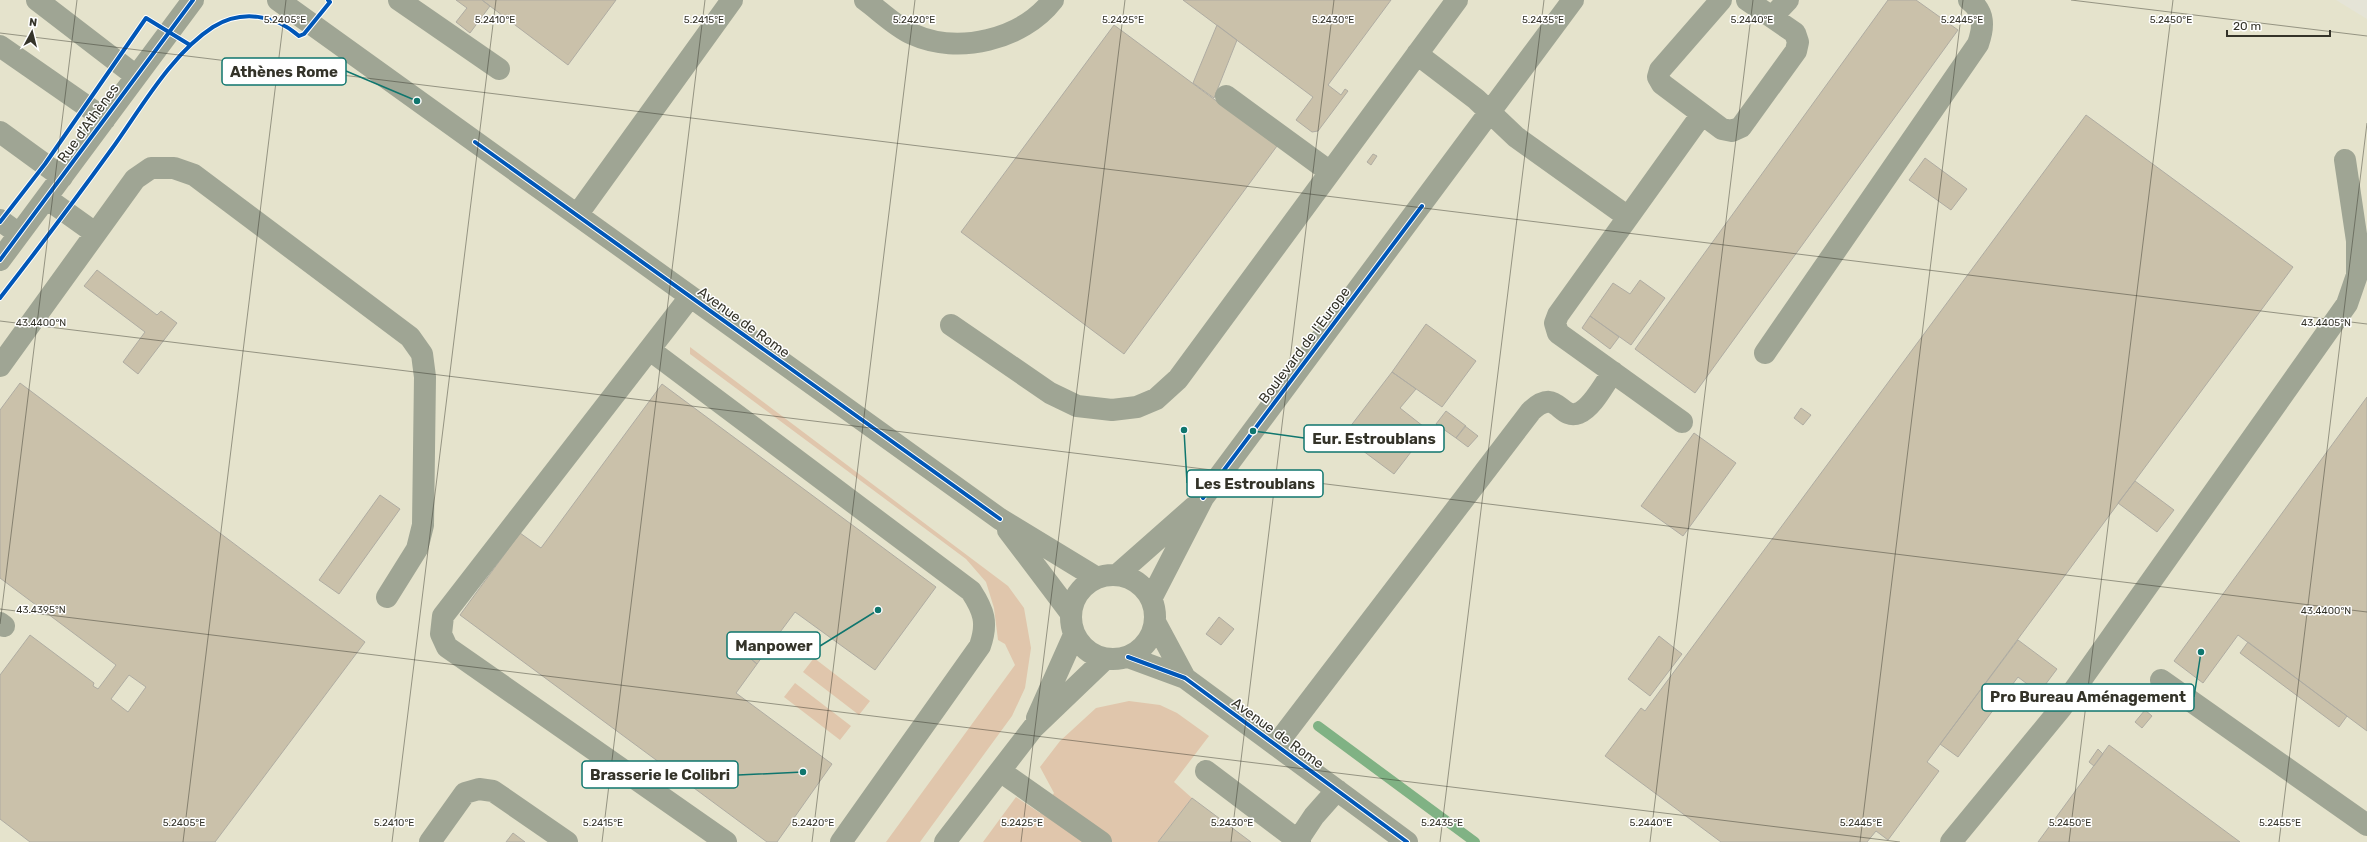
<svg xmlns="http://www.w3.org/2000/svg" width="2367" height="842" font-family="Rubik,sans-serif">
  <style>
    .built { fill: #e5e3cc }
    .green { fill: #e0c6ac }
    .lines { fill: none; stroke-linecap: round; stroke-linejoin: round }
    .stream { stroke: #80b284; stroke-width: 10 }
    .building { fill: #cac1aa; stroke: #afaca2; fill-rule: evenodd }
    .minor { stroke: #9fa594; stroke-width: 22 }
    .cycleway-casing { stroke: #fff; stroke-width: 6 }
    .cycleway { stroke: #0057b8; stroke-width: 4 }
    .ticks { fill: none; stroke: #343329; stroke-width: 1; stroke-opacity: 0.45 }
    .labels { text-anchor: middle; stroke-width: 3; stroke-linejoin: round; paint-order: stroke }
    .street-label { font-size: 14px; fill: #343329; stroke: #fff }
    .ticks-label { font-size: 10px; text-anchor: middle; fill: #343329; stroke: #fff; stroke-width: 3; stroke-linejoin: round; paint-order: stroke }
    .leader { fill: none; stroke: #0f766e; stroke-width: 1.5 }
    .callout-dot { fill: #0f766e; stroke: #fff; stroke-width: 1.5 }
    .callout { fill: #fff; stroke: #0f766e; stroke-width: 1.5 }
    .callout-label { font-size: 15px; text-anchor: middle; font-weight: bold; fill: #343329 }
  </style>
  <rect width="100%" height="100%" fill="#e5e4d7"/>
  <path class="built" d="M 0,0 L 2336,0 L 2367,19 L 2367,842 L 0,842 Z"/>
  <path class="green" d="M 690,347 L 1008,586 L 1024,608 L 1031,648 L 1025,688 L 1012,716 L 920,842 L 886,842 L 1015,665 L 1005,644 L 998,640 L 994,608 L 986,582 L 966,559 L 690,354 Z
    M 814,658 L 870,701 L 859,715 L 803,672 Z
    M 795,683 L 851,726 L 840,740 L 784,697 Z
    M 1129,701 L 1160,705 L 1177,713 L 1209,736 L 1174,782 L 1192,798 L 1158,842 L 983,842 L 1016,797 L 1040,813 L 1054,793 L 1040,767 L 1060,741 L 1096,708 Z"/>
  <g class="lines">
    <path class="stream" d="M 1318,726 L 1475,842"/>
  </g>
  <path class="building" d="M 456,0 L 482,0 L 490,6 L 470,33 L 456,22 L 467,8 Z
    M 482,0 L 616,0 L 568,65 Z
    M 1183,0 L 1391,0 L 1328,85 L 1341,95 L 1345,89 L 1348,91 L 1318,131 L 1312,132 L 1296,120 L 1313,97 Z
    M 1888,0 L 1916,0 L 1958,30 L 1695,393 L 1635,349 Z
    M 1114,25 L 1277,146 L 1124,354 L 961,232 Z
    M 1217,25 L 1237,40 L 1214,98 L 1193,83 Z
    M 2086,115 L 2293,267 L 1927,762 L 1939,771 L 1888,840 L 1876,831 L 1867,842 L 1721,842 L 1605,756 L 1641,708 L 1645,711 Z
    M 1373,154 L 1377,156 L 1371,165 L 1367,162 Z
    M 1925,158 L 1967,189 L 1951,210 L 1909,180 Z
    M 97,270 L 157,315 L 161,311 L 177,323 L 138,374 L 123,362 L 145,332 L 84,286 Z
    M 1640,280 L 1665,298 L 1631,345 L 1590,316 L 1613,283 L 1630,294 Z
    M 1590,316 L 1619,337 L 1610,349 L 1582,328 Z
    M 1426,324 L 1476,361 L 1442,407 L 1392,372 Z
    M 1392,372 L 1416,389 L 1400,408 L 1428,430 L 1394,474 L 1343,436 Z
    M 20,383 L 365,642 L 215,842 L 30,842 L 0,819 L 0,675 L 30,635 L 94,683 L 93,686 L 98,689 L 116,665 L 0,578 L 0,410 ZM 129,675 L 146,687 L 128,712 L 111,699 Z
    M 662,384 L 936,587 L 875,670 L 795,612 L 775,639 L 769,635 L 751,659 L 757,664 L 736,693 L 832,764 L 777,842 L 767,842 L 460,615 L 520,533 L 541,548 Z
    M 2367,397 L 2367,731 L 2238,635 L 2203,683 L 2174,661 Z
    M 1801,408 L 1811,415 L 1803,425 L 1794,418 Z
    M 1446,411 L 1466,426 L 1456,438 L 1436,424 Z
    M 1465,426 L 1478,436 L 1468,447 L 1456,438 Z
    M 1694,433 L 1736,463 L 1683,536 L 1641,506 Z
    M 2135,481 L 2174,510 L 2157,532 L 2118,503 Z
    M 380,495 L 400,509 L 339,594 L 319,580 Z
    M 1219,617 L 1234,629 L 1221,645 L 1206,634 Z
    M 769,635 L 775,639 L 757,664 L 751,659 Z
    M 1659,636 L 1682,654 L 1650,696 L 1628,679 Z
    M 2018,640 L 2057,669 L 2039,693 L 2018,677 L 1958,757 L 1940,744 Z
    M 2248,642 L 2347,716 L 2339,727 L 2240,653 Z
    M 2145,710 L 2152,716 L 2142,728 L 2135,722 Z
    M 2109,745 L 2240,842 L 2038,842 Z
    M 2098,749 L 2103,754 L 2094,766 L 2089,762 Z
    M 1192,798 L 1251,842 L 1158,842 Z
    M 513,833 L 525,842 L 506,842 Z"/>
  <g class="lines">
    <path class="minor" d="M 37,0 L 136,76
      M 278,0 L 1000,519 L 1097,578
      M 399,0 L 499,69
      M 865,0 C 880,11 896,27 912,34 C 958,55 1022,40 1053,0
      M 1721,0 L 1660,70 L 1658,77 L 1662,84 L 1722,129 L 1732,131 L 1741,127 L 1796,51 L 1798,42 L 1795,33 L 1747,0
      M 1772,17 L 1788,0
      M 0,46 L 105,119
      M 1417,54 L 1476,99 L 1516,137 L 1628,217
      M 1226,96 L 1330,172
      M 0,132 L 62,177
      M 46,198 L 95,233
      M 577,215 L 732,0
      M 0,220 L 19,234
      M 0,260 L 193,0
      M 690,297 L 443,616 L 441,634 L 447,647 L 726,842
      M 951,325 L 1050,393 L 1077,406 L 1112,410 L 1137,407 L 1156,399 L 1178,379 L 1457,0
      M 650,350 L 971,591 C 984,611 988,623 980,646 L 841,842
      M 1765,353 L 1978,44 C 1984,27 1985,12 1969,0
      M 0,366 L 135,179 L 151,168 L 174,168 L 194,175 L 410,337 L 422,354 L 425,377 L 423,525 L 417,549 L 387,597
      M 1682,422 L 1558,333 L 1555,323 L 1558,315 L 1702,114
      M 1008,530 L 1070,612
      M1071 617a42 42 0 1 1 84 0a42 42 0 1 1-84 0Z
      M 1117,575 L 1194,507
      M 1151,599 L 1203,498 L 1573,0
      M 1155,622 L 1185,678
      M 0,623 L 4,626
      M 1128,657 L 1185,678 L 1407,842
      M 2161,680 L 2367,825
      M 1037,718 L 1074,635
      M 1276,745 L 1531,411 C 1558,386 1559,421 1579,413 C 1593,407 1604,384 1613,372
      M 1000,771 L 1101,842
      M 1206,771 L 1300,842
      M 1298,840 L 1314,816 L 1337,790
      M 430,842 L 465,793 L 479,789 L 493,791 L 567,842
      M 945,842 L 1033,728 L 1105,659
      M 1951,842 L 2062,707 L 2347,304 L 2357,275 L 2357,241 L 2345,160"/>
    <g class="cycleway-casing">
      <path id="cycleway" d="M 475,142 L 1000,519
        M 0,222 L 45,164 L 146,18 L 190,45
        M 0,260 L 193,0
        M 0,298 C 38,249 75,200 111,150 C 140,110 171,54 213,27 C 242,9 275,15 299,36 L 304,34 L 330,2 L 328,0
        M 1203,498 L 1422,206
        M 1128,657 L 1185,678 L 1407,842"/>
    </g>
    <use href="#cycleway" class="cycleway"/>
  </g>
  <path class="ticks" d="M 2071,0 L 2367,36M 0,33 L 2367,324M 0,321 L 2367,612M 0,609 L 1900,842M 0,624 L 77,0M 183,842 L 286,0M 392,842 L 496,0M 602,842 L 705,0M 812,842 L 915,0M 1021,842 L 1125,0M 1231,842 L 1334,0M 1440,842 L 1544,0M 1650,842 L 1753,0M 1860,842 L 1963,0M 2069,842 L 2173,0M 2279,842 L 2367,123"/>
  <g class="labels">
    <g class="street-label">
      <text transform="translate(88 123) rotate(-54)" y="5">Rue d'Athènes</text>
      <text transform="translate(744 322) rotate(36)" y="5">Avenue de Rome</text>
      <text transform="translate(1304 345) rotate(-53)" y="5">Boulevard de l'Europe</text>
      <text transform="translate(1278 733) rotate(36)" y="5">Avenue de Rome</text>
    </g>
  </g>
  <g class="ticks-label">
    <text x="285" y="23">5.2405°E</text>
    <text x="495" y="23">5.2410°E</text>
    <text x="704" y="23">5.2415°E</text>
    <text x="914" y="23">5.2420°E</text>
    <text x="1123" y="23">5.2425°E</text>
    <text x="1333" y="23">5.2430°E</text>
    <text x="1543" y="23">5.2435°E</text>
    <text x="1752" y="23">5.2440°E</text>
    <text x="1962" y="23">5.2445°E</text>
    <text x="2171" y="23">5.2450°E</text>
    <text x="41" y="326">43.4400°N</text>
    <text x="2326" y="326">43.4405°N</text>
    <text x="41" y="613">43.4395°N</text>
    <text x="2326" y="614">43.4400°N</text>
    <text x="184" y="826">5.2405°E</text>
    <text x="394" y="826">5.2410°E</text>
    <text x="603" y="826">5.2415°E</text>
    <text x="813" y="826">5.2420°E</text>
    <text x="1022" y="826">5.2425°E</text>
    <text x="1232" y="826">5.2430°E</text>
    <text x="1442" y="826">5.2435°E</text>
    <text x="1651" y="826">5.2440°E</text>
    <text x="1861" y="826">5.2445°E</text>
    <text x="2070" y="826">5.2450°E</text>
    <text x="2280" y="826">5.2455°E</text>
  </g>
  <path class="leader" d="M417 101L346 71M1253 431L1304 438M1184 430L1187 483M878 610L820 646M2201 652L2194 697M803 772L738 775"/>
  <g class="callout-dot">
    <circle cx="417" cy="101" r="4"/>
    <circle cx="1253" cy="431" r="4"/>
    <circle cx="1184" cy="430" r="4"/>
    <circle cx="878" cy="610" r="4"/>
    <circle cx="2201" cy="652" r="4"/>
    <circle cx="803" cy="772" r="4"/>
  </g>
  <g class="callout">
    <rect x="222" y="58" width="124" height="27" rx="4"/>
    <rect x="1304" y="425" width="140" height="27" rx="4"/>
    <rect x="1187" y="470" width="136" height="27" rx="4"/>
    <rect x="727" y="632" width="93" height="27" rx="4"/>
    <rect x="1982" y="684" width="212" height="27" rx="4"/>
    <rect x="582" y="761" width="156" height="27" rx="4"/>
  </g>
  <g class="callout-label">
    <text x="284" y="77">Athènes Rome</text>
    <text x="1374" y="444">Eur. Estroublans</text>
    <text x="1255" y="489">Les Estroublans</text>
    <text x="774" y="651">Manpower</text>
    <text x="2088" y="702">Pro Bureau Aménagement</text>
    <text x="660" y="780">Brasserie le Colibri</text>
  </g>
  <g transform="translate(32 32) rotate(7)" stroke="#ffffff" stroke-width="3" paint-order="stroke">
  <path d="M0-3L7 15L0 10L-7 15Z" fill="#343329"/>
  <text y="-6" font-size="11" font-weight="bold" text-anchor="middle" fill="#343329">N</text>
  </g>
  <path d="M2227 30v6h103v-6" fill="none" stroke="#343329" stroke-width="2"/>
  <text x="2233" y="30" font-size="12" fill="#343329" stroke="#ffffff" stroke-width="3" paint-order="stroke">20 m</text>
</svg>
